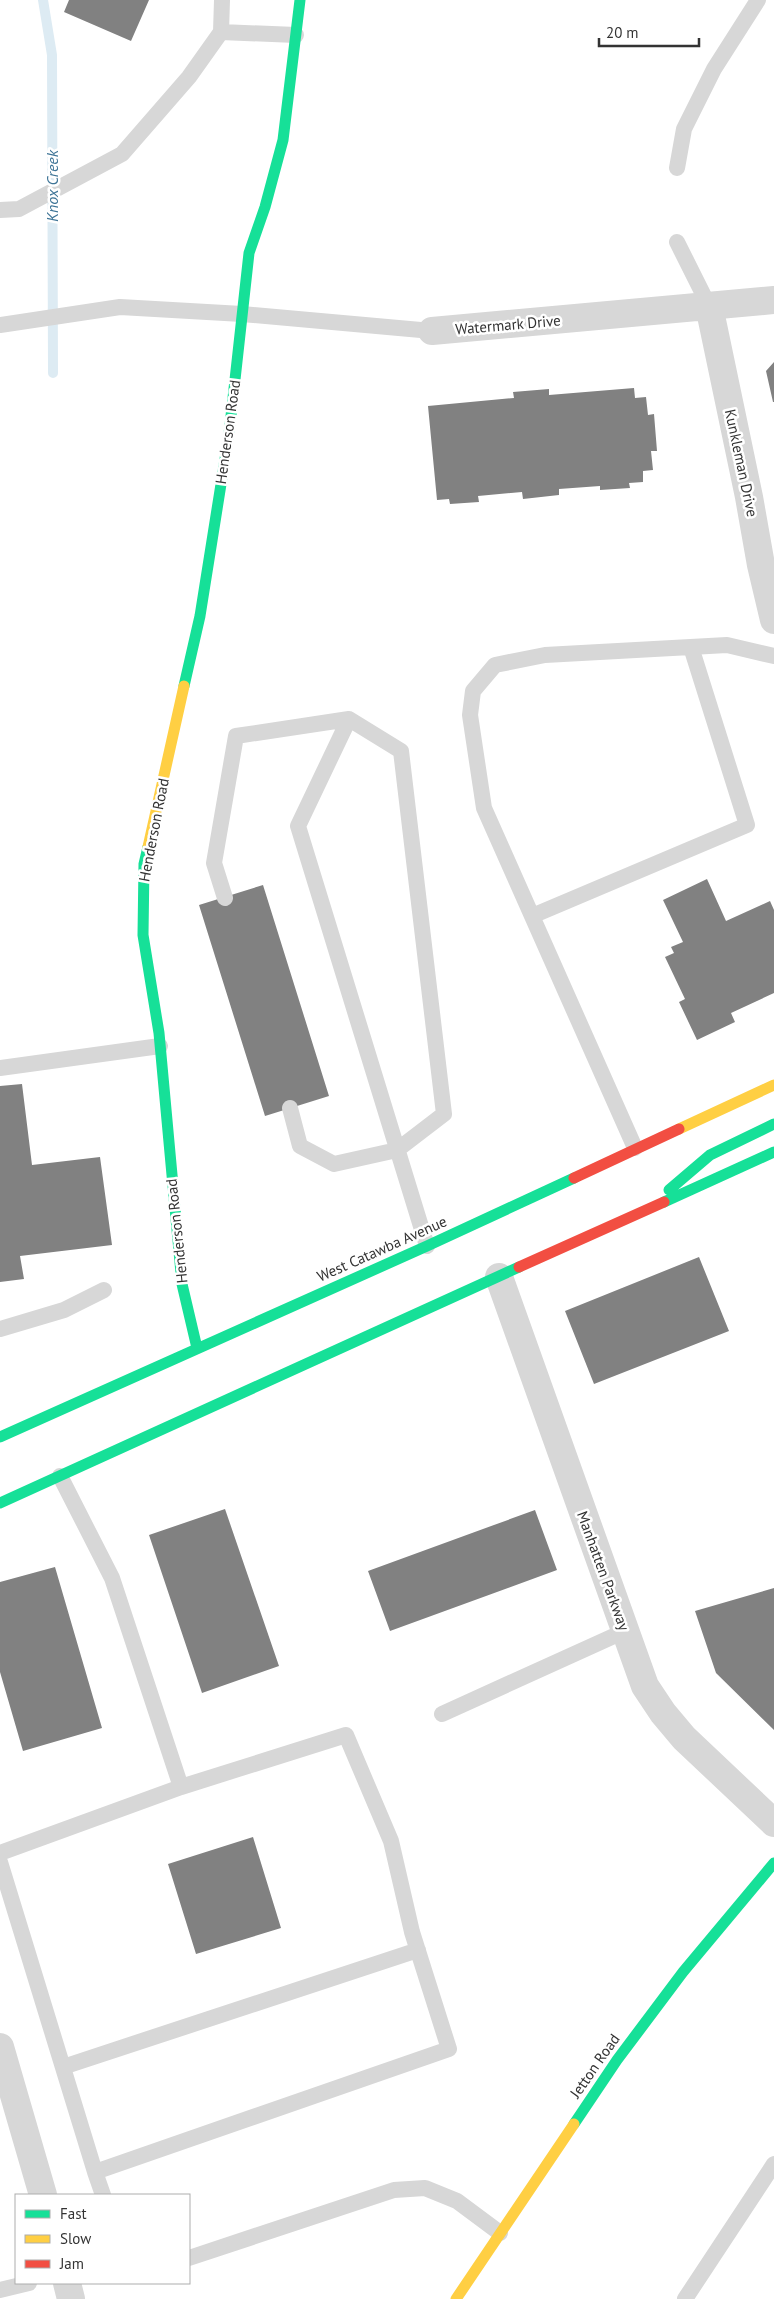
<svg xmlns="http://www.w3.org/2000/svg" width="774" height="2299" font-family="'PT Sans',sans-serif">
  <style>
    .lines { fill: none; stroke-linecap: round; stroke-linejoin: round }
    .stream { stroke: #ddebf3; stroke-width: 10 }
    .building { fill: #818181 }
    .lane { stroke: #d7d7d7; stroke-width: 16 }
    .street { stroke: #d7d7d7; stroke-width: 28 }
    .fast { stroke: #16e098; stroke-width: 11 }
    .slow { stroke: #ffcf43; stroke-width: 11 }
    .jam { stroke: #f24e42; stroke-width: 11 }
    .labels { text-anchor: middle; stroke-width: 5; stroke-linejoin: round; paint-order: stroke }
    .street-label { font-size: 15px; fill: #333; stroke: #fff }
    .water-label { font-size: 16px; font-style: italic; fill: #3f7597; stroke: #fff }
  </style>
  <rect width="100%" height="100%" fill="#fff"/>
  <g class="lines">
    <path class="stream" d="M 43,0 L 52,55 L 53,373"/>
  </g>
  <path class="building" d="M 69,0 L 149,0 L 131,41 L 64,12 Z
    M 774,362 L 774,402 L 773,402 L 766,371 Z
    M 634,388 L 635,398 L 646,397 L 648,415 L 654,414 L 657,451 L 651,451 L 653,470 L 643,471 L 643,482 L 629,483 L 630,488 L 600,490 L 600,486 L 559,489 L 559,495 L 523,499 L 522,492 L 478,496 L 479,502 L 450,504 L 449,499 L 437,500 L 428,406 L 514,398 L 513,392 L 549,389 L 549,395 Z
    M 707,879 L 726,921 L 770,901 L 774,910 L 774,993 L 731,1013 L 735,1022 L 697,1040 L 679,1002 L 685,999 L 665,957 L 674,953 L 671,947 L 683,942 L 663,900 Z
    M 263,885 L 329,1096 L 265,1116 L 199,905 Z
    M 22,1084 L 32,1165 L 100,1157 L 112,1245 L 20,1256 L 24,1279 L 0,1282 L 0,1086 Z
    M 699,1257 L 729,1331 L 594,1384 L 565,1311 Z
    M 225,1509 L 279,1666 L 202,1693 L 149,1535 Z
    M 535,1510 L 557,1570 L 390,1631 L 368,1571 Z
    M 55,1567 L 102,1728 L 23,1751 L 0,1672 L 0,1582 Z
    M 774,1588 L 774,1730 L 716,1673 L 695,1611 Z
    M 253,1837 L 281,1928 L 196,1954 L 168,1864 Z"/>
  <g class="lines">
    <path class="lane" d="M 221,32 L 222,0
      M 677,168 L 684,129 L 714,69 L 758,0
      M 0,210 L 19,209 L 122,154 L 189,77 L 221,32 L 296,35
      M 677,242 L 709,306
      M 0,325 L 120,307 L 242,314 L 432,331
      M 225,898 L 214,863 L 236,736 L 349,719 L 298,826 L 427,1246
      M 532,916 L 747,825 L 691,647
      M 0,1068 L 160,1046
      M 290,1108 L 300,1146 L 334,1164 L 397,1150 L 444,1114 L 401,751 L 349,719
      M 635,1148 L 484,808 L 470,715 L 473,691 L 495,665 L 545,655 L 727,645 L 774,656
      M 0,1329 L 64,1310 L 104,1290
      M 442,1714 L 625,1631
      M 0,1853 L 181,1787
      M 0,1862 L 95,2172 L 449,2049 L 412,1932 L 391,1841 L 346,1735 L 181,1787 L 112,1578 L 60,1476
      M 63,2067 L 418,1950
      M 95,2172 L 103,2195
      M 189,2258 L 394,2190 L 425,2188 L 457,2201 L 500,2233
      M 0,2290 L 29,2283
      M 685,2299 L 774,2164"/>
    <path class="street" d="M 709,306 L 749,497 L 761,565 L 774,620
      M 432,331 L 774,300
      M 499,1277 L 645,1686 L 663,1713 L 684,1738 L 774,1823
      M 0,2047 L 43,2195
      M 67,2283 L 71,2299"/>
    <path class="fast" d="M 184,686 L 200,616 L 229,434 L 249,253 L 265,207 L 283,140 L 300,0
      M 148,847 L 144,864 L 143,935 L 159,1033 L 182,1284 L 197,1348
      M 669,1190 L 710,1155 L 774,1124
      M 664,1202 L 774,1152
      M 0,1437 L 427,1246 L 574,1178
      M 0,1503 L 519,1267
      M 574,2124 L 617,2060 L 683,1972 L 774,1863"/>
    <path class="slow" d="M 148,847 L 184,686
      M 679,1129 L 774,1085
      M 456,2299 L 574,2124"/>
    <path class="jam" d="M 574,1178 L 679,1129
      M 519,1267 L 664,1202"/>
  </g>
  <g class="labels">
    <g class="street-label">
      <text transform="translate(508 325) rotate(-5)" y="5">Watermark Drive</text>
      <text transform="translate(228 432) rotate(-82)" y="5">Henderson Road</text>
      <text transform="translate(741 463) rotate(78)" y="5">Kunkleman Drive</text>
      <text transform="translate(154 830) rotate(-79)" y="5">Henderson Road</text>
      <text transform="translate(177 1231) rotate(-96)" y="5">Henderson Road</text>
      <text transform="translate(382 1249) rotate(-24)" y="5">West Catawba Avenue</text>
      <text transform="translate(603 1571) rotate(70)" y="5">Manhatten Parkway</text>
      <text transform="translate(595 2066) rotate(-55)" y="5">Jetton Road</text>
    </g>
    <g class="water-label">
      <text transform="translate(52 186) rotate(-90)" y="6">Knox Creek</text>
    </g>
  </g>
  <rect x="15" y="2194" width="175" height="90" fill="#ffffff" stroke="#adadad"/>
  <rect x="25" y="2210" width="25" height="8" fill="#16e098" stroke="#adadad"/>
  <text x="60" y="2219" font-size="15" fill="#333333">Fast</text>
  <rect x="25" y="2235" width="25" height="8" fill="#ffcf43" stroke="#adadad"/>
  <text x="60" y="2244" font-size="15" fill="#333333">Slow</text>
  <rect x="25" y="2260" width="25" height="8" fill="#f24e42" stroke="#adadad"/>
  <text x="60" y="2269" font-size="15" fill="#333333">Jam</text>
  <path d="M599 38v8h100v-8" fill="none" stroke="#333333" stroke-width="2.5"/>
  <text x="606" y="38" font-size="15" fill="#333333" stroke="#ffffff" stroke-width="4" paint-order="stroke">20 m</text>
</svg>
